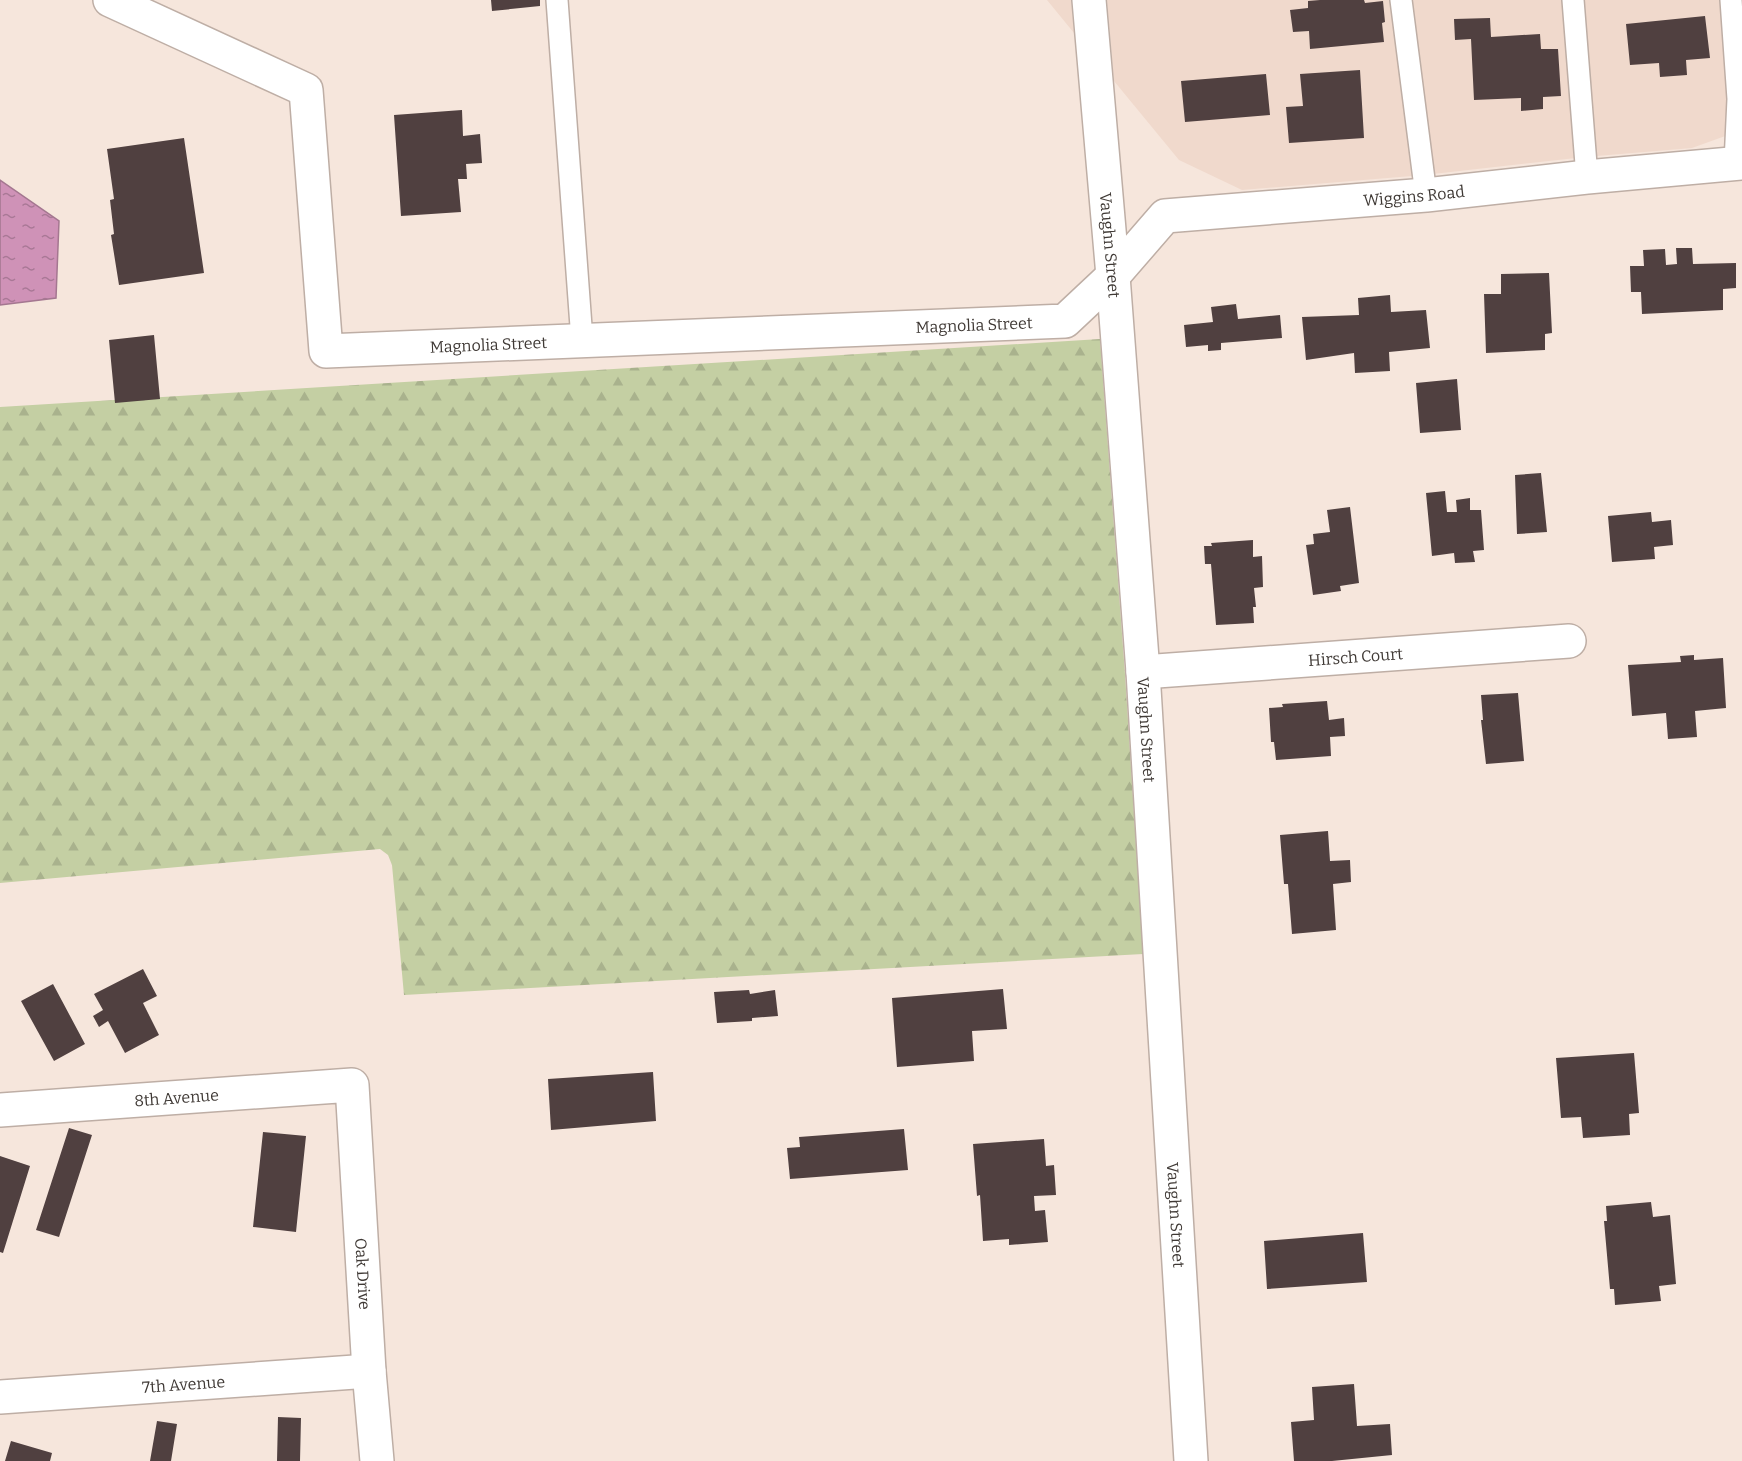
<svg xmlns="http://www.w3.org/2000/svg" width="1742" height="1461" font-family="Bitter,serif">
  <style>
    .built { fill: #f0d9cc }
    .forest { fill: url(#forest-firs) }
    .water { fill: url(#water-ripples); stroke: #a47790; stroke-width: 1.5 }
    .building { fill: #504040 }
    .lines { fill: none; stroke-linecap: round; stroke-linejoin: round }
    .lane-casing { stroke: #beaea5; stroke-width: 24 }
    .street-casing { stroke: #beaea5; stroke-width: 36 }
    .lane { stroke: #fff; stroke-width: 21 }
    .street { stroke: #fff; stroke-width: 33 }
    .labels { text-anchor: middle; stroke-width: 6; stroke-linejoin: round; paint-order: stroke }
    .street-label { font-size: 16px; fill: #3f3935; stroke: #fff }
  </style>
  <defs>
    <pattern id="forest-firs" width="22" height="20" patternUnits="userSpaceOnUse" patternTransform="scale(1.5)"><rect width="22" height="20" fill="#c4cfa3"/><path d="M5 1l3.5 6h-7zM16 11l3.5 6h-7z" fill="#a9b28d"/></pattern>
    <pattern id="water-ripples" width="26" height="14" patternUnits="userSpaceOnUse" patternTransform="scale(1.5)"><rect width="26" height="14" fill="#cf92b7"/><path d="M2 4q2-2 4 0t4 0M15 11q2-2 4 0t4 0" fill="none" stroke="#a97896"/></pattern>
  </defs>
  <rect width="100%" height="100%" fill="#f6e6dc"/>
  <path class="built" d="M 1047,0 L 1071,0 L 1074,33 Z
    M 1107,0 L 1742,0 L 1742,130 L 1692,148 L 1585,157 L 1424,175 L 1242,190 L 1179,160 L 1114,81 Z"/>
  <path class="forest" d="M 1100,339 L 1125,674 L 1143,954 L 404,995 L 392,865 L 388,855 L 380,849 L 0,883 L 0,407 Z"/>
  <path class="water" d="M 0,180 L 59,221 L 56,298 L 0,305 Z"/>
  <path class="building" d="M 491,0 L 540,0 L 540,6 L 492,11 Z
    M 1320,0 L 1364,0 L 1365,3 L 1383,1 L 1385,22 L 1382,23 L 1384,42 L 1310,49 L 1309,31 L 1293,32 L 1290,10 L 1308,8 L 1308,1 Z
    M 1705,16 L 1710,58 L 1686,60 L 1687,75 L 1660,77 L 1659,63 L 1630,65 L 1626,24 Z
    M 1490,18 L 1491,37 L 1540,34 L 1541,49 L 1558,49 L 1561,96 L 1543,97 L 1543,109 L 1521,111 L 1521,98 L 1474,100 L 1471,39 L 1455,40 L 1454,19 Z
    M 1360,70 L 1364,138 L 1289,143 L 1286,107 L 1303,106 L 1300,74 Z
    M 1266,74 L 1270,115 L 1185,122 L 1181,81 Z
    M 462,110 L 463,136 L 480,134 L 482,163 L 466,164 L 467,179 L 458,179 L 461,212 L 401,216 L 394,115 Z
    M 184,138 L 204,273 L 119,285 L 111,235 L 114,234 L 110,200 L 114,199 L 107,149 Z
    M 1676,248 L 1692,248 L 1693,264 L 1736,263 L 1736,288 L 1723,289 L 1723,310 L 1642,314 L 1641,292 L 1631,292 L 1630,266 L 1644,266 L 1643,250 L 1665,249 L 1666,265 L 1677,264 Z
    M 1549,273 L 1552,333 L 1545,334 L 1545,350 L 1486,353 L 1484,294 L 1501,294 L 1501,274 Z
    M 1390,295 L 1391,312 L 1426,310 L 1430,348 L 1389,352 L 1390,371 L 1355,373 L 1354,353 L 1306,360 L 1302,317 L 1359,315 L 1358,298 Z
    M 1236,304 L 1238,319 L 1280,315 L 1282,338 L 1221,343 L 1221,350 L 1208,351 L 1208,345 L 1186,347 L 1184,325 L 1213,322 L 1211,307 Z
    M 154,335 L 160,399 L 115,403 L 109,340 Z
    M 1457,379 L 1461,430 L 1420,433 L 1416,383 Z
    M 1541,473 L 1547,532 L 1517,534 L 1515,475 Z
    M 1445,491 L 1447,512 L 1457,512 L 1456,500 L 1470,498 L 1470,510 L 1481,510 L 1484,550 L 1473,551 L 1475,562 L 1455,563 L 1454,553 L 1432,556 L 1426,493 Z
    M 1350,507 L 1359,583 L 1340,586 L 1341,591 L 1313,595 L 1306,545 L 1314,544 L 1313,534 L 1330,532 L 1327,510 Z
    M 1651,512 L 1652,522 L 1671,520 L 1673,545 L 1654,547 L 1655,559 L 1612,562 L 1608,516 Z
    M 1253,540 L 1253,557 L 1262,556 L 1263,587 L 1254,588 L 1256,607 L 1253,607 L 1254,623 L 1216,625 L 1211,564 L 1205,564 L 1204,546 L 1212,546 L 1211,543 Z
    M 1694,655 L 1694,660 L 1723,658 L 1726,708 L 1695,711 L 1697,737 L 1668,739 L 1666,713 L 1632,716 L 1628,665 L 1681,662 L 1680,656 Z
    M 1518,693 L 1524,761 L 1486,764 L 1481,720 L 1483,720 L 1481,695 Z
    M 1327,701 L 1329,720 L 1344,718 L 1345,736 L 1330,737 L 1331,756 L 1276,760 L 1274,742 L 1271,742 L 1269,708 L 1283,707 L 1282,704 Z
    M 1328,831 L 1330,861 L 1350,860 L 1351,882 L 1333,884 L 1336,930 L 1292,934 L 1288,884 L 1284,884 L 1280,835 Z
    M 143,969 L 157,996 L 143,1003 L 159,1035 L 125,1053 L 108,1021 L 99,1027 L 93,1016 L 103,1010 L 94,994 Z
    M 53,984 L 85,1044 L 54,1061 L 21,1001 Z
    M 1003,989 L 1007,1029 L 972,1031 L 974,1061 L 897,1067 L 892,998 Z
    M 749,990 L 750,994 L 775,990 L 778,1016 L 752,1018 L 752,1021 L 717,1023 L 714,992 Z
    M 1634,1053 L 1639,1113 L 1629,1114 L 1630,1135 L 1583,1138 L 1581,1117 L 1561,1118 L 1556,1058 Z
    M 653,1072 L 656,1121 L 551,1130 L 548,1079 Z
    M 69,1128 L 92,1135 L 59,1237 L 36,1230 Z
    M 904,1129 L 908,1170 L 790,1179 L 787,1148 L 800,1147 L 799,1137 Z
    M 263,1132 L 306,1136 L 296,1232 L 253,1227 Z
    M 1044,1139 L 1046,1166 L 1054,1165 L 1056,1195 L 1034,1196 L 1035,1211 L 1045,1210 L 1048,1242 L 1009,1245 L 1009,1239 L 983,1241 L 980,1195 L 977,1196 L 973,1144 Z
    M 0,1156 L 30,1166 L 3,1253 L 0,1252 Z
    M 1651,1202 L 1653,1217 L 1670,1215 L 1676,1284 L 1659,1286 L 1661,1301 L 1615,1305 L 1614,1289 L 1610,1289 L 1604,1221 L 1607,1221 L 1606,1206 Z
    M 1363,1233 L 1367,1282 L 1267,1289 L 1264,1241 Z
    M 1354,1384 L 1357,1426 L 1390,1424 L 1392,1455 L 1332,1461 L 1294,1461 L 1291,1422 L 1314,1420 L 1312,1387 Z
    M 278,1417 L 301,1418 L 300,1461 L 277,1461 Z
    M 157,1421 L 177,1424 L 171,1461 L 150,1461 Z
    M 11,1441 L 52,1453 L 50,1461 L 5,1461 Z"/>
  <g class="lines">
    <g class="lane-casing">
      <path id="lane" d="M 557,0 L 582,340
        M 1401,0 L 1426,195
        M 1573,0 L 1587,177
        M 1731,0 L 1738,99 L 1735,163"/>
    </g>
    <g class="street-casing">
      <g id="street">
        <path id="s1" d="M 110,0 L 306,90 L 326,351 L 1065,321 L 1113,276 L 1165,216 L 1426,195 L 1587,177 L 1742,163"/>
        <path id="s2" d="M 1089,0 L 1113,276 L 1143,672 L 1191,1461"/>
        <path id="s3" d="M 1143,672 L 1569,641"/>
        <path id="s4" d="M 0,1110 L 352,1085 L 369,1371 L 377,1461"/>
        <path id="s5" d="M 0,1397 L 369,1371"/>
      </g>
    </g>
    <use href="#lane" class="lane"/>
    <use href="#street" class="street"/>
  </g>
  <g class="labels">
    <g class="street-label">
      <text dy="6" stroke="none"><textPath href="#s1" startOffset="1612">Wiggins Road</textPath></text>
      <text dy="6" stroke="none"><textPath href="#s2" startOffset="246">Vaughn Street</textPath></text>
      <text dy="6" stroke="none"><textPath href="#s1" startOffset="1126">Magnolia Street</textPath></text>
      <text dy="6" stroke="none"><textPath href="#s1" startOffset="640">Magnolia Street</textPath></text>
      <text dy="6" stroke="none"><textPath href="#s3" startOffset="213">Hirsch Court</textPath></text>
      <text dy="6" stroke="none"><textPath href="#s2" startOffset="732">Vaughn Street</textPath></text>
      <text dy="6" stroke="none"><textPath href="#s4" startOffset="177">8th Avenue</textPath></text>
      <text dy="6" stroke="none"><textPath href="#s2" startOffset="1218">Vaughn Street</textPath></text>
      <text dy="6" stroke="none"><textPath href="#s4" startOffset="542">Oak Drive</textPath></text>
      <text dy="6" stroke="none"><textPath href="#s5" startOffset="184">7th Avenue</textPath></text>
    </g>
  </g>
</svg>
